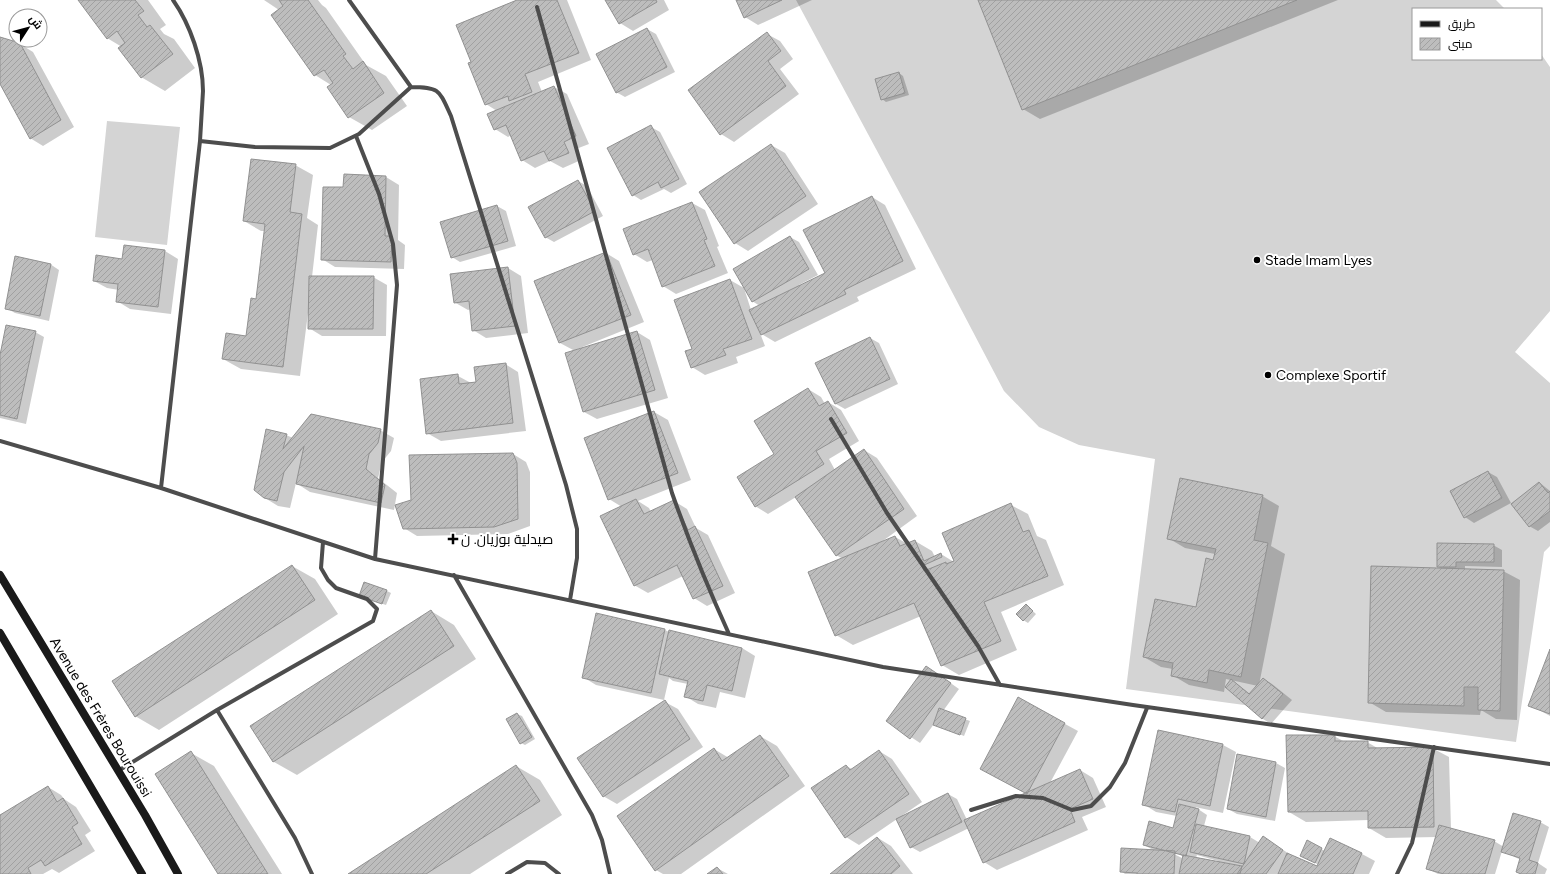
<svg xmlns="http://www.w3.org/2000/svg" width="1550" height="874" font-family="Figtree,Cairo,sans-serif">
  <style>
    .pitch { fill: #d4d4d4 }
    .shadow { fill: #0003; fill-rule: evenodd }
    .building { fill: url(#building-hatch); stroke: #919191 }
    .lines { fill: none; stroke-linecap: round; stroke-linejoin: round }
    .minor { stroke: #4d4d4d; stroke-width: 4 }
    .secondary { stroke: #1a1a1a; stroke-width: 8 }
    .poi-dot { fill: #000; stroke: #fff; stroke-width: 1.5 }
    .labels { text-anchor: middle; stroke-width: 4; stroke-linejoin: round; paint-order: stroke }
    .poi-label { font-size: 14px; fill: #000; stroke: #fff; text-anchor: start }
    .street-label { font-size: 14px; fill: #000; stroke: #fff }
  </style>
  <defs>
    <pattern id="building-hatch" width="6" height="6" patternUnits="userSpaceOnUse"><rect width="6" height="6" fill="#bdbdbd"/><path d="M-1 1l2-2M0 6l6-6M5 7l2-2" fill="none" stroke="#a1a1a1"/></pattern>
  </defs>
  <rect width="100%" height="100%" fill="#fff"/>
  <path class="pitch" d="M 796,0 L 1496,0 L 1505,9 L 1413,9 L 1413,59 L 1541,59 L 1541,54 L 1550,67 L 1550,311 L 1515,352 L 1550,383 L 1550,546 L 1544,552 L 1516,742 L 1126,689 L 1155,459 L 1079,445 L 1039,427 L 1004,391 L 919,229 Z
    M 107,121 L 180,127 L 167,245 L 95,237 Z"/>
  <path class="shadow" d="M 79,0 L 148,0 L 166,25 L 160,29 L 164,34 L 174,39 L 195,68 L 165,91 L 141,77 L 122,47 L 107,38 Z
    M 264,0 L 318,0 L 322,5 L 326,8 L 366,65 L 386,76 L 407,106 L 372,130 L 349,117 L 331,85 L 315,75 L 279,10 Z
    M 520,0 L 567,0 L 591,60 L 538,82 L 542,92 L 554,87 L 567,94 L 589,144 L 576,149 L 581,160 L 563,168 L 550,161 L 535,168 L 522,160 L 511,135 L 508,137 L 495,129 L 497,111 L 486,104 L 472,62 Z
    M 606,0 L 664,0 L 669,10 L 633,31 L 620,23 Z
    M 737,0 L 812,0 L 758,25 L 745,17 Z
    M 979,0 L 1338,0 L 1040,119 L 1023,109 Z
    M 647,29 L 656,34 L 675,72 L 625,97 L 616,92 Z
    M 767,34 L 780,41 L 793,59 L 780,69 L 799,94 L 734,142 L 721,134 Z
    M 0,38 L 20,44 L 33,52 L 74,127 L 43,146 L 30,138 L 0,82 Z
    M 899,73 L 903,76 L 909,95 L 886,102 L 882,99 Z
    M 651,127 L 660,132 L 687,184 L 671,193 L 664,189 L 641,200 L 633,195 Z
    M 771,145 L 785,153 L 818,204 L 748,251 L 735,243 Z
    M 295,165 L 313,175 L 307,218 L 318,225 L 312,277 L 373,277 L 387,285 L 386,336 L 322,336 L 309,328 L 309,313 L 308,313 L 300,376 L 241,369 L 223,359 L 247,337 L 257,300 L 265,231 L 261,231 L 244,221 Z
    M 345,175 L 386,177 L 399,185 L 398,240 L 405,245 L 404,269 L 335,267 L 322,259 L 344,188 Z
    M 578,181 L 587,186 L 603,216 L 554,242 L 545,237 Z
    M 872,197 L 885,205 L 916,269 L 857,297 L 859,301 L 775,342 L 760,333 L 765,346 L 736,357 L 738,363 L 705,375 L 692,367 L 693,349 L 730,280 L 744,288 L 751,310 L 760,306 L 752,301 L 790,237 L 799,242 L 818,275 L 799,285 L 800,286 L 826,274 Z
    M 692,203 L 705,210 L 719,246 L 717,247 L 728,273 L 676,294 L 663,286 L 653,260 L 647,262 L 634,254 Z
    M 497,206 L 506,211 L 516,246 L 460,262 L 452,257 Z
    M 165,251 L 178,259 L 171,314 L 130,309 L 117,301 L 119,290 L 107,288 L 94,281 L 123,260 Z
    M 606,253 L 619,261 L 644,322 L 575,350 L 576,351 L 637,332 L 650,340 L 668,398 L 597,419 L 584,412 L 575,351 L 560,343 Z
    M 50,264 L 59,270 L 49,321 L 15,313 L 6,308 Z
    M 508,268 L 521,276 L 528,333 L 486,338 L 473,330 L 471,309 L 468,310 L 454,302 Z
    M 35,332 L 44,337 L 26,424 L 0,418 L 0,360 Z
    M 870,338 L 879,343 L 898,384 L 845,409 L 836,404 L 817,363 Z
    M 505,364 L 518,372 L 526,431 L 441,441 L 427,433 L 458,376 L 471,383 L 477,382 Z
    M 808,389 L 821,397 L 825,404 L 828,402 L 841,410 L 859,441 L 829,459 L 835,470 L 864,450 L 877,458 L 917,516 L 880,543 L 895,537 L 908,544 L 915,541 L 932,551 L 935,557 L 941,554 L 954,562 L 1011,505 L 1028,514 L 1037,536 L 1046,540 L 1064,585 L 1001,612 L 1017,650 L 959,675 L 942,665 L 921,616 L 853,645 L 836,635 L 843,559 L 836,555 L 796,497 L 768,514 L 755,506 L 776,455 Z
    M 654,412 L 668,420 L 691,480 L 638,501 L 649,508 L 651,512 L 674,501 L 687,509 L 696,528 L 708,535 L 735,593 L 707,606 L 694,598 L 683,576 L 648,593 L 634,585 L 622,507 L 609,499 Z
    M 380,430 L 394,438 L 391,451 L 382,462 L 378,478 L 397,493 L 394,510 L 310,492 L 296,483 L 290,508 L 278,506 L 265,498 L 286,435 L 293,438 Z
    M 513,454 L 526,462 L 530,472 L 530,526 L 508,534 L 417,536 L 404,528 L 412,500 Z
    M 1488,472 L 1497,477 L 1511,503 L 1474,523 L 1465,517 Z
    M 1540,483 L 1550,491 L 1550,522 L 1538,531 L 1529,526 Z
    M 1262,496 L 1279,506 L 1271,546 L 1285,554 L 1259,685 L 1264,679 L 1272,684 L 1292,700 L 1271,724 L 1263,719 L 1226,687 L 1232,680 L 1250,694 L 1258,686 L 1226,679 L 1224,692 L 1189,685 L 1172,675 L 1173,669 L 1161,667 L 1144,657 L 1197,608 L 1214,561 L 1215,554 L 1185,548 L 1168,538 Z
    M 1493,545 L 1502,550 L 1502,567 L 1465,566 L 1465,569 L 1503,571 L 1520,580 L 1517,720 L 1496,719 L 1481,710 L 1480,715 L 1386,712 L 1369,702 L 1442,569 L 1438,567 Z
    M 292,566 L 315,579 L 338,614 L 159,730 L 135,716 Z
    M 387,591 L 391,593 L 386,605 L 365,598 Z
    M 1026,605 L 1036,614 L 1028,623 L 1023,620 Z
    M 431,611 L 454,625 L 476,659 L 297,775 L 274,762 L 252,727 Z
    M 665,630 L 669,632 L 742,648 L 755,656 L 745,698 L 720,692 L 716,708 L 698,704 L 685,696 L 688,684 L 673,681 L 669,678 L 664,700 L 596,685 L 583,677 Z
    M 1550,652 L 1550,716 L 1530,705 Z
    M 935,672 L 959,689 L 943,711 L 970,721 L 964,736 L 934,724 L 920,743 L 887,721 Z
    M 1019,699 L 1078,731 L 1050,783 L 1080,770 L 1093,778 L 1106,807 L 1082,817 L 1088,830 L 997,870 L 984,862 L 969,828 L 920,852 L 911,847 L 897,819 L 859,845 L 846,837 L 846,766 L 852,769 L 879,751 L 892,759 L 922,802 L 903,815 L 904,816 L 948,794 L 957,799 L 967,820 L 1027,794 Z
    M 665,702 L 678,709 L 703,747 L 617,804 L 603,796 Z
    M 517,714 L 522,716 L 535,739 L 525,745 L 521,743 Z
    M 1159,731 L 1223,745 L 1236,752 L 1223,813 L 1195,807 L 1207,815 L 1204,826 L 1250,837 L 1260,843 L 1263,837 L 1291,855 L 1318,867 L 1319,865 L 1305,858 L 1308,842 L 1325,851 L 1362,854 L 1375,861 L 1369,874 L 1125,874 L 1121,871 L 1155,851 L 1144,845 L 1174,829 L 1177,816 L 1156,812 L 1143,804 ZM 1171,850 L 1184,857 L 1184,859 L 1170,852 ZM 1197,855 L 1218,861 L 1218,863 L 1196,858 Z
    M 760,736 L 777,746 L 805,786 L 681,874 L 663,874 L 656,870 L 714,749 L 729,758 Z
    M 1334,736 L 1345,742 L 1367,742 L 1379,749 L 1432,748 L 1449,757 L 1451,829 L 1494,841 L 1504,847 L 1540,822 L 1549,827 L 1538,863 L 1547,869 L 1545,874 L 1521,874 L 1517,872 L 1521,860 L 1502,851 L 1495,874 L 1438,874 L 1428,869 L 1437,837 L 1386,838 L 1369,828 L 1369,820 L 1306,822 L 1289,812 Z
    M 191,753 L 214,766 L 282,874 L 219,874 Z
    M 1238,755 L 1276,763 L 1285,768 L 1275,821 L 1237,814 L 1228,809 Z
    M 516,766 L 540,780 L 562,815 L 470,874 L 350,874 Z
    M 48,787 L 61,795 L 64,799 L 76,807 L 91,831 L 85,835 L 95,851 L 59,873 L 52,869 L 43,874 L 0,874 L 0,816 Z
    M 878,838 L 891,846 L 913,874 L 831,874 Z
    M 717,868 L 728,874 L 709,874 Z"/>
  <path class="building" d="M 78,0 L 135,0 L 144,11 L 138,15 L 147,27 L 150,25 L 173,54 L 141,78 L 118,48 L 125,43 L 117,31 L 107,39 Z
    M 279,0 L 308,0 L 346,54 L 343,56 L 353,69 L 363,61 L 384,93 L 348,118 L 327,87 L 333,83 L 324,70 L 314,76 L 271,15 L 283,6 Z
    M 517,0 L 557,0 L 579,53 L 525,74 L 532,92 L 509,101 L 508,96 L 485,105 L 468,63 L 471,62 L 456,25 Z
    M 605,0 L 656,0 L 657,2 L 619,24 Z
    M 736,0 L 782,0 L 744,18 Z
    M 978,0 L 1297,0 L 1022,110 Z
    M 647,28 L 667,67 L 616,93 L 596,54 Z
    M 767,32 L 781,51 L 768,61 L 786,86 L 720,135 L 688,90 Z
    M 0,37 L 20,43 L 61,120 L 30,139 L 0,84 Z
    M 899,72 L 905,93 L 881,100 L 875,79 Z
    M 554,86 L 576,136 L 564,142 L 569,153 L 549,161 L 544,151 L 521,161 L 506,125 L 494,130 L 487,114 Z
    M 651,125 L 679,179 L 661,188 L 658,182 L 632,196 L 607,148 Z
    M 771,144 L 806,196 L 734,244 L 699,192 Z
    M 251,159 L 296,164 L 290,212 L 302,214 L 283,367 L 222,359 L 226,333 L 246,336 L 251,298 L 256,299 L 265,224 L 243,221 Z
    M 344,174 L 386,176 L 385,236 L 392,236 L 391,262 L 321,260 L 323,187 L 343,187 Z
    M 578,180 L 595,211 L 545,238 L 528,207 Z
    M 872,196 L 903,261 L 844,290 L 846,294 L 761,335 L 749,310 L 825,273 L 803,230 Z
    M 692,202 L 707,239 L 704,240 L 715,266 L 662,287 L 648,249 L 633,255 L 623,229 Z
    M 497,205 L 508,241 L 451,258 L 440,222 Z
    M 790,236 L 809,269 L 752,302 L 733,269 Z
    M 124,245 L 165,250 L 158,307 L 116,302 L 118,284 L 93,281 L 96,255 L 122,259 Z
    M 606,252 L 631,315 L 559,343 L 534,281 Z
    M 15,256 L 51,264 L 40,316 L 5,309 Z
    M 508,267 L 515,326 L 472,331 L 469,301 L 454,303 L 450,274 Z
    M 309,276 L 374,276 L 373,329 L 308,329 Z
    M 730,279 L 752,339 L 723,349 L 726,355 L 691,368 L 685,351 L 692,349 L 674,300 Z
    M 6,325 L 36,331 L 17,419 L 0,415 L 0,355 Z
    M 637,331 L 655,390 L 583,412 L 565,353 Z
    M 870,337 L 890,379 L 835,404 L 815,363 Z
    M 506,363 L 513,423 L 426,434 L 420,379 L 458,374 L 459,384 L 476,382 L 474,367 Z
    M 808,388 L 819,406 L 828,401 L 847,433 L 816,451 L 824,464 L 755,507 L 737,477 L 774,454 L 754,421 Z
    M 654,411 L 678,473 L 608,500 L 584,438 Z
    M 311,414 L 381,429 L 378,443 L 369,454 L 366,469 L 385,485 L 381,503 L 296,484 L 304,446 L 284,472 L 277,501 L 264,498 L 254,490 L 266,429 L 287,434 L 283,449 Z
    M 864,449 L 904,509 L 836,556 L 795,497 Z
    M 513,453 L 517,463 L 518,519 L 494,527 L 403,529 L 395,505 L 411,500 L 409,455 Z
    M 1488,471 L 1502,498 L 1464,518 L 1450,491 Z
    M 1180,478 L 1263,495 L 1254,540 L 1268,543 L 1241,677 L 1209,670 L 1207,683 L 1171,676 L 1173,663 L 1143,657 L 1155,599 L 1196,607 L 1206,558 L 1213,560 L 1216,549 L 1167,539 Z
    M 1539,482 L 1548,493 L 1550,491 L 1550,511 L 1529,527 L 1511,504 Z
    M 636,499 L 644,514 L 674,500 L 688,530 L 695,526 L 723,586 L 693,599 L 677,565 L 634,586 L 600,516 Z
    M 1011,503 L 1023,532 L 1029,530 L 1048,576 L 984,602 L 1001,641 L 941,666 L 914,603 L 835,636 L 808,572 L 895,536 L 900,546 L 915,540 L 924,561 L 941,553 L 942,557 L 922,566 L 924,571 L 946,562 L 946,564 L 954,561 L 942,533 Z
    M 1437,543 L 1494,544 L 1494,562 L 1456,562 L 1456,567 L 1437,567 Z
    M 292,565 L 315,600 L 135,717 L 112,681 Z
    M 1371,566 L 1504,570 L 1500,711 L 1478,710 L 1478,687 L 1464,687 L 1464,706 L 1368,703 Z
    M 364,582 L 387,590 L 382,604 L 359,596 Z
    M 1026,604 L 1033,611 L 1023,621 L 1016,614 Z
    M 431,610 L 454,646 L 273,762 L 250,726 Z
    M 596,613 L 665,629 L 651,693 L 582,678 Z
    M 669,630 L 742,648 L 732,691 L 707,685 L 703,701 L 684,697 L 688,681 L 659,674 Z
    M 1550,649 L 1550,714 L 1528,706 Z
    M 926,666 L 951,683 L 910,739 L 886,721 Z
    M 1263,678 L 1283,694 L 1262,719 L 1225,687 L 1231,679 L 1249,694 Z
    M 1018,697 L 1065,723 L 1027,794 L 980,769 Z
    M 665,700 L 690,739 L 603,797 L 577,758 Z
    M 939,708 L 966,718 L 960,735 L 933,725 Z
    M 517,713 L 532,737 L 520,744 L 506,719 Z
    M 1158,730 L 1223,744 L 1210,806 L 1178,799 L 1175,812 L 1142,805 Z
    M 760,735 L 789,776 L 655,871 L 617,816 L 714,748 L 722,761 Z
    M 1286,735 L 1335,735 L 1335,741 L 1368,741 L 1368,748 L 1433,747 L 1434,827 L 1368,828 L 1368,811 L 1288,812 Z
    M 879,750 L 909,794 L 845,838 L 811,788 L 846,765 L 850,770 Z
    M 191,751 L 268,874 L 218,874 L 155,774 Z
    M 1237,754 L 1276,762 L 1266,817 L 1227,809 Z
    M 516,765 L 540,801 L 426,874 L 348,874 Z
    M 1080,769 L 1093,799 L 1070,809 L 1075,822 L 983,863 L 964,820 Z
    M 48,786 L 57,802 L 63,798 L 78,823 L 72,827 L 82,844 L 45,866 L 41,860 L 28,868 L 31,874 L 0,874 L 0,815 Z
    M 948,793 L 962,822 L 910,848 L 896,819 Z
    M 1179,804 L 1199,809 L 1186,856 L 1143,845 L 1149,821 L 1173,828 Z
    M 1513,813 L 1541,821 L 1529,860 L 1538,863 L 1535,874 L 1521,874 L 1516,872 L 1520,858 L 1501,852 Z
    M 1196,824 L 1250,836 L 1244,864 L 1190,852 Z
    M 1439,825 L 1495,840 L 1485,874 L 1444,874 L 1426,869 Z
    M 1263,836 L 1283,850 L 1266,874 L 1237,874 Z
    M 877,837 L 900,866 L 891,874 L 830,874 Z
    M 1330,838 L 1362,853 L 1353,874 L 1278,874 L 1287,853 L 1317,866 Z
    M 1307,840 L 1322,848 L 1315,863 L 1300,856 Z
    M 1121,848 L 1175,851 L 1174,874 L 1137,874 L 1137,873 L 1120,872 Z
    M 1183,855 L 1242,866 L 1240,874 L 1179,874 Z
    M 717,867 L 723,874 L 707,874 Z"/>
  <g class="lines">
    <path class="minor" d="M 349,0 L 411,87
      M 537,7 L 672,493 C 689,541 708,588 729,634
      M 356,136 L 379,194 L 393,244 L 397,285 L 375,559
      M 200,141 L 255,147 L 330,148 L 359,134 L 411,87 C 440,87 439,90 451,116 L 566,485 L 577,529 L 577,558 L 570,600
      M 831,419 L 887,513 L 978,646 L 1000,685
      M 0,441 L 161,488 L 375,559 L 883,667 L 1133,705 L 1550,764
      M 161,488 L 200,141 C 201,124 202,107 203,91 C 203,61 190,24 173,0
      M 454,575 L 592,815 L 602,840 L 610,874
      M 217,710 L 295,838 L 312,874
      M 118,771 L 217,710 L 373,621 L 377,609 L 367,599 L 336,588 L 328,580 L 321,568 L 323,542
      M 971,810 L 1016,796 L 1043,798 L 1072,810 L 1091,806 L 1110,787 L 1125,763 L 1147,708
      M 507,874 L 527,862 L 545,863 L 559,874
      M 1397,874 L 1412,843 L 1434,747"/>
    <path class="secondary" d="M 0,575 L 145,815 L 178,874
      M 0,633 L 142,874"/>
  </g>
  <g class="poi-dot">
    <circle cx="1257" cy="260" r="4"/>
    <circle cx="1268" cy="375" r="4"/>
    <path d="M451 533h4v4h4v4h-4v4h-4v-4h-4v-4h4z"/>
  </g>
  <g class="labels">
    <g class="poi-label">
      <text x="1265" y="265">Stade Imam Lyes</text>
      <text x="1276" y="380">Complexe Sportif</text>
      <text x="461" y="544">صيدلية بوزيان. ن</text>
    </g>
    <g class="street-label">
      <text transform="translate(101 717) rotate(59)" y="5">Avenue des Frères Bourouissi</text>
    </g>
  </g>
  <rect x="1412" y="8" width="130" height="52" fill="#ffffff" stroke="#999999"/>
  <rect x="1420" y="21" width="20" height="6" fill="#1a1a1a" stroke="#999999"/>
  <text x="1448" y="28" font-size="12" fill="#000000">طريق</text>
  <rect x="1420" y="38" width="20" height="12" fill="url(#building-hatch)" stroke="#999999"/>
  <text x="1448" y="48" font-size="12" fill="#000000">مبنى</text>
  <g transform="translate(28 28) rotate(54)"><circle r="19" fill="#ffffff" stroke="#999999"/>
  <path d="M0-3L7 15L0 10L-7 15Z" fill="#000000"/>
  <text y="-6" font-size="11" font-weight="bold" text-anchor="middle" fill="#000000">ش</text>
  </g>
</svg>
